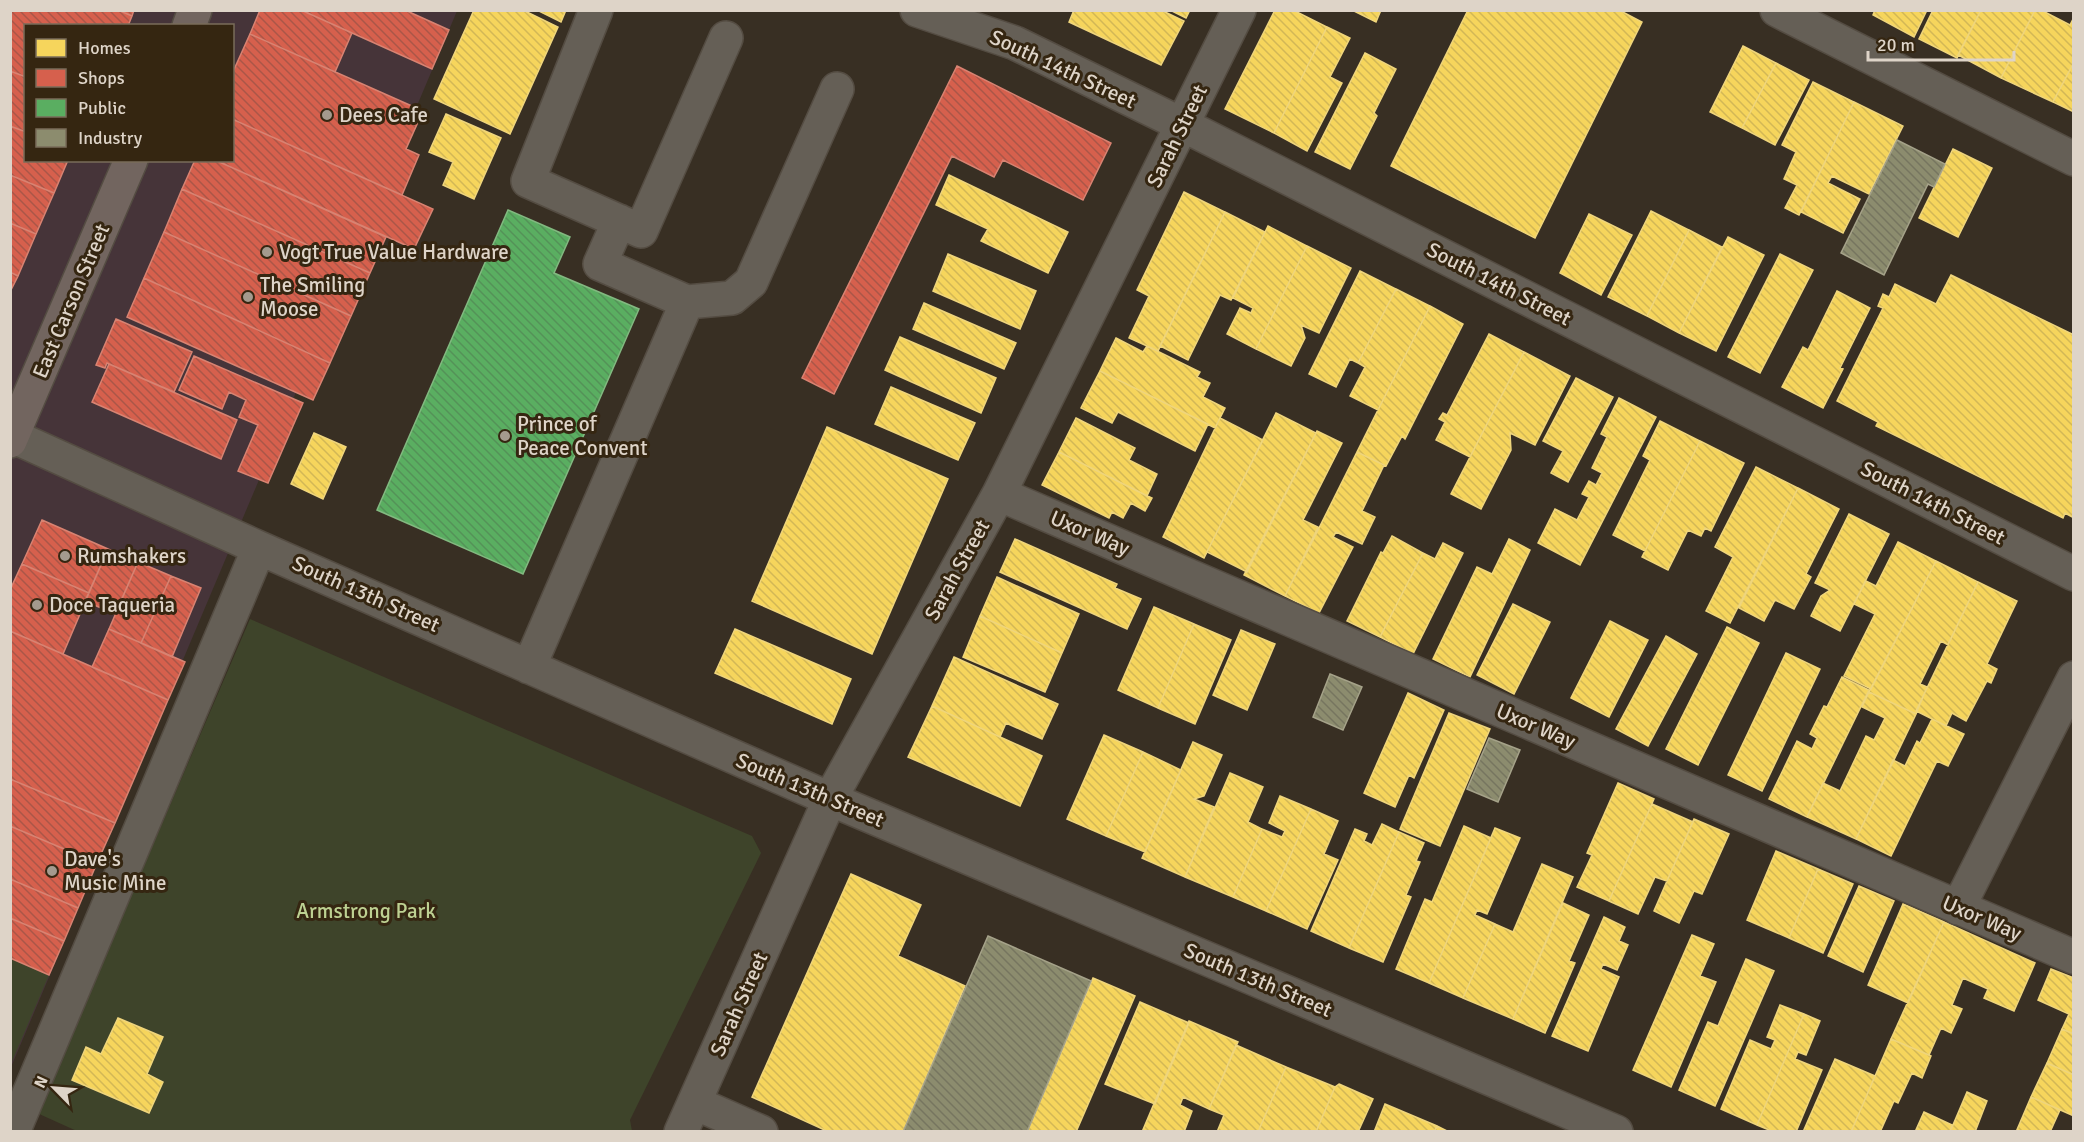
<svg xmlns="http://www.w3.org/2000/svg" width="2084" height="1142" font-family="Signika,sans-serif">
  <style>
    .commercial { fill: #463439; fill-rule: evenodd }
    .green { fill: #3e442a }
    .homes { fill: url(#homes-back-hatch); stroke: #efd57c; stroke-width: 1.5 }
    .shops { fill: url(#shops-back-hatch); stroke: #d88372; stroke-width: 1.5 }
    .public { fill: url(#public-back-hatch); stroke: #82b980; stroke-width: 1.5 }
    .industry { fill: url(#industry-back-hatch); stroke: #a5a289; stroke-width: 1.5 }
    .lines { fill: none; stroke-linecap: round; stroke-linejoin: round }
    .minor-casing { stroke: #544c42; stroke-width: 36 }
    .major-casing { stroke: #544c42; stroke-width: 36 }
    .minor { stroke: #655f56; stroke-width: 33 }
    .major { stroke: #72655f; stroke-width: 33 }
    .poi-dot { fill: #a49a8e; stroke: #352611; stroke-width: 2 }
    .labels { text-anchor: middle; stroke-width: 6; stroke-linejoin: round; paint-order: stroke }
    .street-label { font-size: 21px; fill: #ded4c8; stroke: #352611 }
    .poi-label { font-size: 21px; fill: #ded4c8; stroke: #352611; text-anchor: start }
    .park-label { font-size: 21px; fill: #bdd192; stroke: #352611 }
  </style>
  <defs>
    <pattern id="homes-back-hatch" width="6" height="6" patternUnits="userSpaceOnUse" patternTransform="scale(1.5)"><rect width="6" height="6" fill="#f6d55c"/><path d="M-1 5l2 2M0 0l6 6M5-1l2 2" fill="none" stroke="#d2b756"/></pattern>
    <pattern id="shops-back-hatch" width="6" height="6" patternUnits="userSpaceOnUse" patternTransform="scale(1.5)"><rect width="6" height="6" fill="#d6604d"/><path d="M-1 5l2 2M0 0l6 6M5-1l2 2" fill="none" stroke="#aa5648"/></pattern>
    <pattern id="public-back-hatch" width="6" height="6" patternUnits="userSpaceOnUse" patternTransform="scale(1.5)"><rect width="6" height="6" fill="#5aae61"/><path d="M-1 5l2 2M0 0l6 6M5-1l2 2" fill="none" stroke="#549258"/></pattern>
    <pattern id="industry-back-hatch" width="6" height="6" patternUnits="userSpaceOnUse" patternTransform="scale(1.5)"><rect width="6" height="6" fill="#8c8c6e"/><path d="M-1 5l2 2M0 0l6 6M5-1l2 2" fill="none" stroke="#76755f"/></pattern>
  </defs>
  <rect width="100%" height="100%" fill="#382f23"/>
  <path class="commercial" d="M 11,11 L 457,11 L 11,1067 ZM 26,26 L 232,26 L 232,160 L 26,160 Z"/>
  <path class="green" d="M 250,619 L 752,836 L 761,853 L 630,1120 L 632,1131 L 79,1132 L 37,1113 L 114,928 L 125,910 Z
    M 11,958 L 49,975 L 11,1064 Z"/>
  <path class="homes" d="M 474,10 L 523,10 L 558,27 L 510,134 L 434,99 Z
    M 537,10 L 566,10 L 561,22 Z
    M 1074,10 L 1161,10 L 1184,21 L 1161,65 L 1069,22 Z
    M 1170,10 L 1190,10 L 1186,18 Z
    M 1275,10 L 1293,10 L 1327,27 L 1274,133 L 1225,109 Z
    M 1352,10 L 1381,10 L 1376,22 Z
    M 1468,10 L 1619,10 L 1642,22 L 1535,238 L 1391,166 Z
    M 1875,10 L 1927,10 L 1914,37 L 1873,15 Z
    M 1933,10 L 1981,10 L 1957,58 L 1919,39 Z
    M 1981,10 L 2035,10 L 2001,78 L 1958,55 Z
    M 2035,10 L 2041,10 L 2070,25 L 2074,17 L 2074,62 L 2053,102 L 2001,78 Z
    M 1327,27 L 1350,38 L 1330,77 L 1342,83 L 1307,151 L 1274,133 Z
    M 1743,46 L 1776,63 L 1742,128 L 1710,112 Z
    M 1365,53 L 1396,69 L 1374,113 L 1377,116 L 1350,169 L 1315,152 Z
    M 2074,62 L 2074,112 L 2053,102 Z
    M 1776,63 L 1809,80 L 1775,145 L 1742,128 Z
    M 1813,82 L 1854,102 L 1799,215 L 1785,208 L 1797,185 L 1784,179 L 1796,152 L 1782,145 Z
    M 1854,102 L 1903,126 L 1869,194 L 1832,176 L 1828,183 L 1860,199 L 1843,233 L 1801,212 Z
    M 446,114 L 501,138 L 474,199 L 443,185 L 453,162 L 429,152 Z
    M 1953,149 L 1992,168 L 1958,237 L 1919,218 Z
    M 949,175 L 1068,232 L 1048,273 L 981,241 L 988,229 L 936,205 Z
    M 1184,192 L 1225,212 L 1158,351 L 1129,338 L 1149,296 L 1137,290 Z
    M 1651,211 L 1689,230 L 1647,316 L 1608,297 Z
    M 1225,212 L 1265,232 L 1231,300 L 1220,295 L 1188,360 L 1160,346 Z
    M 1589,214 L 1632,235 L 1601,295 L 1560,273 Z
    M 1268,226 L 1307,246 L 1256,349 L 1227,334 L 1240,308 L 1251,313 L 1253,308 L 1233,298 Z
    M 1689,230 L 1722,247 L 1679,333 L 1647,316 Z
    M 1728,237 L 1764,255 L 1716,351 L 1679,333 Z
    M 1307,246 L 1351,268 L 1319,333 L 1301,325 L 1305,338 L 1291,366 L 1256,349 Z
    M 948,254 L 1036,291 L 1020,329 L 933,291 Z
    M 1780,254 L 1813,270 L 1760,373 L 1728,357 Z
    M 1360,271 L 1396,289 L 1358,363 L 1350,359 L 1336,387 L 1309,374 Z
    M 1951,275 L 2074,335 L 2074,518 L 2065,513 L 2063,518 L 1876,426 L 1878,422 L 1837,401 L 1883,308 L 1878,306 L 1883,294 L 1889,297 L 1895,284 L 1936,304 Z
    M 1396,289 L 1430,306 L 1378,410 L 1350,396 L 1365,367 L 1358,363 Z
    M 1837,291 L 1870,308 L 1840,368 L 1843,369 L 1823,408 L 1782,387 L 1803,347 L 1808,350 Z
    M 924,303 L 1016,343 L 1004,369 L 913,329 Z
    M 1430,306 L 1463,324 L 1405,439 L 1402,436 L 1386,466 L 1357,452 Z
    M 1489,334 L 1524,352 L 1470,457 L 1436,440 L 1445,422 L 1439,419 L 1443,413 L 1447,415 Z
    M 900,337 L 996,378 L 981,413 L 885,370 Z
    M 1116,338 L 1143,352 L 1147,346 L 1200,372 L 1197,377 L 1210,383 L 1203,397 L 1225,408 L 1215,428 L 1100,371 Z
    M 1524,352 L 1570,376 L 1535,445 L 1510,433 L 1511,450 L 1481,509 L 1451,494 Z
    M 1100,371 L 1208,424 L 1195,451 L 1118,412 L 1112,423 L 1081,408 Z
    M 1576,378 L 1613,397 L 1568,482 L 1551,473 L 1563,451 L 1543,441 Z
    M 891,387 L 975,423 L 958,460 L 875,424 Z
    M 1619,398 L 1656,417 L 1580,565 L 1538,543 L 1555,509 L 1577,520 L 1589,497 L 1582,494 L 1589,481 L 1596,485 L 1602,473 L 1592,468 L 1607,437 L 1601,434 Z
    M 1276,413 L 1316,433 L 1247,572 L 1207,552 Z
    M 1076,418 L 1135,448 L 1129,460 L 1157,474 L 1147,496 L 1059,452 Z
    M 1220,418 L 1263,440 L 1204,558 L 1163,537 Z
    M 1660,421 L 1700,441 L 1645,551 L 1613,535 L 1650,460 L 1643,456 Z
    M 827,427 L 948,479 L 872,654 L 752,601 Z
    M 1317,431 L 1342,443 L 1303,520 L 1318,527 L 1285,596 L 1244,575 Z
    M 314,433 L 346,447 L 323,499 L 291,484 Z
    M 1700,441 L 1744,463 L 1711,531 L 1705,528 L 1701,536 L 1688,530 L 1668,570 L 1642,557 Z
    M 1059,452 L 1152,498 L 1145,511 L 1131,503 L 1123,518 L 1112,512 L 1109,518 L 1042,485 Z
    M 1357,452 L 1384,465 L 1362,511 L 1375,517 L 1362,544 L 1336,532 L 1333,537 L 1353,547 L 1319,613 L 1285,596 Z
    M 1756,467 L 1798,488 L 1730,623 L 1706,611 L 1733,557 L 1715,547 Z
    M 1798,488 L 1839,509 L 1806,574 L 1811,577 L 1794,609 L 1775,600 L 1764,621 L 1739,608 Z
    M 1849,514 L 1889,534 L 1840,631 L 1811,616 L 1821,596 L 1830,590 L 1815,583 Z
    M 1392,536 L 1423,553 L 1380,637 L 1347,621 L 1381,552 L 1383,553 Z
    M 1015,539 L 1117,584 L 1115,588 L 1141,599 L 1127,629 L 1000,572 Z
    M 1509,539 L 1530,550 L 1470,677 L 1433,659 L 1477,567 L 1492,574 Z
    M 1898,542 L 1936,561 L 1871,689 L 1844,676 L 1875,614 L 1854,604 L 1866,581 L 1876,586 Z
    M 1443,543 L 1463,553 L 1413,654 L 1380,637 L 1423,553 L 1435,559 Z
    M 1936,561 L 1978,582 L 1948,645 L 1941,641 L 1920,684 L 1927,687 L 1916,714 L 1869,692 Z
    M 997,577 L 1079,614 L 1062,653 L 980,616 Z
    M 1978,582 L 2017,601 L 1987,664 L 1997,669 L 1991,683 L 1987,681 L 1966,721 L 1952,713 L 1946,726 L 1916,711 Z
    M 1513,604 L 1550,622 L 1514,694 L 1477,675 Z
    M 1154,607 L 1194,624 L 1158,708 L 1118,690 Z
    M 980,616 L 1062,653 L 1045,692 L 963,657 Z
    M 1610,621 L 1648,640 L 1609,717 L 1571,698 Z
    M 1194,624 L 1231,640 L 1195,724 L 1158,708 Z
    M 1727,627 L 1759,643 L 1698,765 L 1666,749 Z
    M 735,629 L 851,679 L 832,724 L 715,673 Z
    M 1241,630 L 1275,644 L 1247,710 L 1213,695 Z
    M 1666,636 L 1697,654 L 1648,746 L 1616,729 Z
    M 1786,653 L 1820,669 L 1762,791 L 1728,775 Z
    M 954,657 L 1058,704 L 1042,739 L 1006,723 L 1000,737 L 932,706 Z
    M 1842,677 L 1869,690 L 1807,817 L 1769,799 L 1797,741 L 1812,749 L 1817,738 L 1810,734 L 1824,706 L 1827,707 Z
    M 1869,692 L 1916,714 L 1856,839 L 1807,817 L 1823,783 L 1840,791 L 1866,736 L 1874,740 L 1885,718 L 1862,707 Z
    M 1408,693 L 1444,710 L 1414,778 L 1409,775 L 1395,807 L 1364,793 Z
    M 932,706 L 1042,756 L 1020,806 L 908,757 Z
    M 1449,713 L 1490,729 L 1440,846 L 1400,829 Z
    M 1932,719 L 1964,734 L 1948,766 L 1937,761 L 1891,856 L 1856,839 L 1893,760 L 1905,766 L 1917,741 L 1920,743 Z
    M 1104,735 L 1143,752 L 1106,836 L 1067,819 Z
    M 1193,742 L 1222,755 L 1204,796 L 1194,799 L 1214,807 L 1185,877 L 1142,858 Z
    M 1143,752 L 1181,770 L 1145,852 L 1106,836 Z
    M 1230,773 L 1263,787 L 1248,822 L 1262,829 L 1233,897 L 1185,877 Z
    M 1618,783 L 1654,799 L 1609,901 L 1577,887 L 1592,855 L 1587,853 Z
    M 1280,796 L 1311,809 L 1266,911 L 1233,897 L 1262,829 L 1282,837 L 1285,831 L 1269,823 Z
    M 1652,804 L 1693,822 L 1667,881 L 1655,877 L 1638,914 L 1609,901 Z
    M 1311,809 L 1338,821 L 1324,854 L 1338,860 L 1307,929 L 1266,911 Z
    M 1694,819 L 1729,834 L 1702,894 L 1694,891 L 1679,923 L 1654,911 Z
    M 1382,824 L 1399,832 L 1349,948 L 1311,931 L 1355,829 L 1367,834 L 1364,841 L 1372,845 Z
    M 1464,826 L 1491,838 L 1429,983 L 1396,969 L 1425,899 L 1432,902 Z
    M 1495,828 L 1520,838 L 1487,914 L 1477,910 L 1475,915 L 1495,924 L 1463,998 L 1429,983 Z
    M 1399,832 L 1424,843 L 1416,861 L 1420,862 L 1406,895 L 1411,897 L 1383,962 L 1349,948 Z
    M 1776,851 L 1818,869 L 1789,938 L 1747,920 Z
    M 1542,864 L 1573,877 L 1513,1019 L 1463,998 L 1495,924 L 1513,932 Z
    M 1818,869 L 1853,884 L 1823,953 L 1789,938 Z
    M 851,874 L 921,905 L 898,956 L 965,986 L 903,1132 L 829,1132 L 752,1097 Z
    M 1859,886 L 1894,901 L 1863,972 L 1828,956 Z
    M 1563,903 L 1589,915 L 1569,961 L 1575,963 L 1545,1033 L 1513,1019 Z
    M 1903,904 L 1944,922 L 1908,1003 L 1868,985 Z
    M 1604,917 L 1625,927 L 1619,941 L 1628,945 L 1617,970 L 1603,964 L 1601,969 L 1619,977 L 1588,1051 L 1552,1036 Z
    M 1944,922 L 2035,963 L 2014,1011 L 1984,998 L 1988,989 L 1963,978 L 1952,1005 L 1962,1009 L 1951,1033 L 1941,1028 L 1929,1055 L 1891,1039 Z
    M 1692,935 L 1714,944 L 1700,976 L 1716,982 L 1671,1087 L 1633,1070 Z
    M 1746,959 L 1774,971 L 1715,1106 L 1679,1090 L 1708,1022 L 1718,1026 Z
    M 2051,969 L 2074,978 L 2074,1034 L 2062,1029 L 2069,1014 L 2038,1000 Z
    M 1093,978 L 1135,996 L 1076,1132 L 1027,1132 Z
    M 1140,1002 L 1189,1023 L 1155,1104 L 1105,1084 Z
    M 1780,1005 L 1804,1014 L 1757,1125 L 1721,1109 L 1750,1040 L 1771,1049 L 1775,1040 L 1767,1037 Z
    M 1804,1014 L 1820,1021 L 1806,1055 L 1798,1052 L 1795,1059 L 1822,1070 L 1796,1132 L 1774,1132 L 1757,1125 Z
    M 118,1018 L 163,1037 L 147,1074 L 163,1082 L 149,1113 L 72,1080 L 86,1047 L 101,1054 Z
    M 1189,1021 L 1238,1042 L 1209,1109 L 1183,1097 L 1180,1105 L 1192,1111 L 1184,1132 L 1142,1132 Z
    M 2062,1029 L 2074,1034 L 2074,1075 L 2047,1063 Z
    M 1891,1039 L 1931,1056 L 1922,1078 L 1912,1073 L 1898,1103 L 1894,1101 L 1881,1130 L 1885,1132 L 1851,1132 Z
    M 1236,1045 L 1286,1067 L 1258,1132 L 1217,1132 L 1224,1115 L 1209,1109 Z
    M 1835,1059 L 1875,1076 L 1851,1132 L 1803,1132 Z
    M 2047,1063 L 2074,1075 L 2074,1116 L 2031,1097 Z
    M 1286,1067 L 1335,1087 L 1316,1132 L 1258,1132 Z
    M 1339,1084 L 1373,1099 L 1358,1132 L 1316,1132 L 1335,1087 Z
    M 1967,1092 L 1987,1101 L 1975,1132 L 1950,1132 Z
    M 2031,1097 L 2060,1110 L 2050,1132 L 2016,1132 Z
    M 1385,1104 L 1437,1126 L 1434,1132 L 1374,1132 Z
    M 1924,1112 L 1952,1125 L 1950,1132 L 1915,1132 Z
    M 1437,1126 L 1449,1132 L 1434,1132 Z"/>
  <path class="shops" d="M 10,10 L 118,10 L 132,16 L 128,26 L 26,26 L 26,77 L 10,71 Z
    M 118,10 L 134,10 L 132,16 Z
    M 260,10 L 301,10 L 352,33 L 335,72 L 250,34 Z
    M 301,10 L 405,10 L 449,30 L 432,69 Z
    M 250,34 L 423,111 L 406,149 L 419,155 L 402,195 L 232,119 L 232,74 Z
    M 957,66 L 1111,143 L 1083,200 L 1003,160 L 994,177 L 952,156 L 834,394 L 802,378 Z
    M 10,71 L 26,77 L 26,132 L 10,126 Z
    M 232,119 L 433,209 L 414,249 L 215,160 L 232,160 Z
    M 10,126 L 26,132 L 26,160 L 68,160 L 54,193 L 10,175 Z
    M 195,160 L 215,160 L 386,237 L 370,273 L 182,189 Z
    M 10,175 L 54,193 L 36,234 L 10,223 Z
    M 182,189 L 370,273 L 351,316 L 164,232 Z
    M 10,223 L 36,234 L 18,276 L 10,272 Z
    M 164,232 L 351,316 L 330,363 L 144,278 Z
    M 10,272 L 18,276 L 10,292 Z
    M 144,278 L 330,363 L 313,400 L 127,317 Z
    M 116,319 L 192,352 L 174,392 L 107,363 L 105,368 L 96,365 Z
    M 194,356 L 303,403 L 268,483 L 238,471 L 258,425 L 239,417 L 246,400 L 229,392 L 222,409 L 179,390 Z
    M 109,364 L 237,420 L 221,459 L 92,402 Z
    M 42,520 L 108,549 L 89,593 L 22,564 Z
    M 108,549 L 138,562 L 115,614 L 85,601 Z
    M 138,562 L 171,576 L 141,643 L 109,629 Z
    M 22,564 L 89,593 L 63,654 L 10,631 L 10,590 Z
    M 171,576 L 201,588 L 172,657 L 141,643 Z
    M 109,629 L 185,662 L 168,700 L 92,667 Z
    M 10,631 L 168,700 L 115,823 L 10,779 Z
    M 10,779 L 115,823 L 97,863 L 10,826 Z
    M 10,826 L 97,863 L 78,908 L 10,879 Z
    M 10,879 L 78,908 L 64,941 L 10,918 Z
    M 10,918 L 64,941 L 49,975 L 10,958 Z"/>
  <path class="public" d="M 508,210 L 570,237 L 554,273 L 639,309 L 523,574 L 377,510 Z"/>
  <path class="industry" d="M 1897,140 L 1945,164 L 1934,187 L 1928,184 L 1884,275 L 1841,253 Z
    M 1330,674 L 1362,687 L 1343,730 L 1313,717 Z
    M 1489,738 L 1520,750 L 1498,802 L 1467,789 Z
    M 988,936 L 1091,981 L 1027,1132 L 903,1132 Z"/>
  <g class="lines">
    <g class="minor-casing">
      <path id="minor" d="M 596,10 L 528,181 L 641,231 L 726,38
        M 917,10 L 1015,43 L 1183,125 L 2074,574
        M 1777,10 L 2074,159
        M 687,302 L 732,298 L 751,282 L 837,89
        M 10,435 L 259,548 L 830,799 L 1616,1132
        M 999,494 L 2074,957
        M 529,667 L 687,302 L 600,264 L 619,221
        M 1958,908 L 2074,678
        M 695,1103 L 761,1132
        M 13,1132 L 259,548
        M 681,1132 L 830,799 L 999,494 L 1239,10"/>
    </g>
    <g class="major-casing">
      <path id="major" d="M 189,26 L 195,10
        M 10,441 L 131,160"/>
    </g>
    <use href="#minor" class="minor"/>
    <use href="#major" class="major"/>
  </g>
  <g class="poi-dot">
    <circle cx="327" cy="115" r="6"/>
    <circle cx="267" cy="252" r="6"/>
    <circle cx="248" cy="297" r="6"/>
    <circle cx="505" cy="436" r="6"/>
    <circle cx="65" cy="556" r="6"/>
    <circle cx="37" cy="605" r="6"/>
    <circle cx="52" cy="871" r="6"/>
  </g>
  <g class="labels">
    <g class="street-label">
      <text transform="translate(1063 69) rotate(25)" y="7">South 14th Street</text>
      <text transform="translate(1177 136) rotate(-64)" y="7">Sarah Street</text>
      <text transform="translate(1499 284) rotate(27)" y="7">South 14th Street</text>
      <text transform="translate(71 301) rotate(-67)" y="7">East Carson Street</text>
      <text transform="translate(1933 503) rotate(27)" y="7">South 14th Street</text>
      <text transform="translate(1090 533) rotate(23)" y="7">Uxor Way</text>
      <text transform="translate(957 570) rotate(-61)" y="7">Sarah Street</text>
      <text transform="translate(366 594) rotate(24)" y="7">South 13th Street</text>
      <text transform="translate(1536 726) rotate(23)" y="7">Uxor Way</text>
      <text transform="translate(810 790) rotate(23)" y="7">South 13th Street</text>
      <text transform="translate(1982 918) rotate(23)" y="7">Uxor Way</text>
      <text transform="translate(1258 980) rotate(23)" y="7">South 13th Street</text>
      <text transform="translate(739 1004) rotate(-66)" y="7">Sarah Street</text>
    </g>
    <g class="poi-label">
      <text x="339" y="122">Dees Cafe</text>
      <text x="279" y="259">Vogt True Value Hardware</text>
      <text x="260" y="292">The Smiling<tspan x="260" dy="24">Moose</tspan></text>
      <text x="517" y="431">Prince of<tspan x="517" dy="24">Peace Convent</tspan></text>
      <text x="77" y="563">Rumshakers</text>
      <text x="49" y="612">Doce Taqueria</text>
      <text x="64" y="866">Dave's<tspan x="64" dy="24">Music Mine</tspan></text>
    </g>
    <g class="park-label">
      <text x="366" y="918">Armstrong Park</text>
    </g>
  </g>
  <rect width="2084" height="1142" fill="none" stroke="#ded4c8" stroke-width="24"/>
  <rect x="24" y="24" width="210" height="138" fill="#352611" stroke="#796c5a" stroke-width="1.5"/>
  <rect x="36" y="39" width="30" height="18" fill="#f6d55c" stroke="#796c5a" stroke-width="1.5"/>
  <text x="78" y="54" font-size="18" fill="#ded4c8">Homes</text>
  <rect x="36" y="69" width="30" height="18" fill="#d6604d" stroke="#796c5a" stroke-width="1.5"/>
  <text x="78" y="84" font-size="18" fill="#ded4c8">Shops</text>
  <rect x="36" y="99" width="30" height="18" fill="#5aae61" stroke="#796c5a" stroke-width="1.5"/>
  <text x="78" y="114" font-size="18" fill="#ded4c8">Public</text>
  <rect x="36" y="129" width="30" height="18" fill="#8c8c6e" stroke="#796c5a" stroke-width="1.5"/>
  <text x="78" y="144" font-size="18" fill="#ded4c8">Industry</text>
  <g transform="translate(54 1088) rotate(295)" stroke="#352611" stroke-width="4.5" paint-order="stroke">
  <path d="M0-4.5L10 22L0 15L-10 22Z" fill="#ded4c8"/>
  <text y="-9" font-size="16" font-weight="bold" text-anchor="middle" fill="#ded4c8">N</text>
  </g>
  <path d="M1868 51v9h146v-9" fill="none" stroke="#ded4c8" stroke-width="3"/>
  <text x="1877" y="51" font-size="18" fill="#ded4c8" stroke="#352611" stroke-width="4.5" paint-order="stroke">20 m</text>
</svg>
